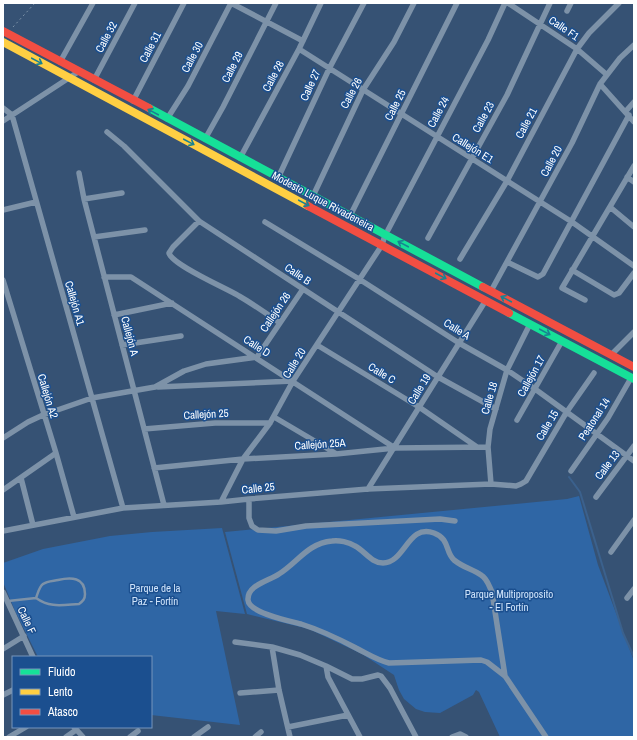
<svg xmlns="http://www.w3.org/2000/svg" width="637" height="740" font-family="'Archivo Narrow',sans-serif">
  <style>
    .green { fill: #2f66a5 }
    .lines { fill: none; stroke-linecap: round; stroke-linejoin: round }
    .stream { stroke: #3b618d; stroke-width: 2 }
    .path { stroke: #7d92a8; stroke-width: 1; stroke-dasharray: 2 3; stroke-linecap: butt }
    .lane { stroke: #7d92a8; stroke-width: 2.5 }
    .street { stroke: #7d92a8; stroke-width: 5.5 }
    .fast { stroke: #16e098; stroke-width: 8 }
    .slow { stroke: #ffcf43; stroke-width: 8 }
    .jam { stroke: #f24e42; stroke-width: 8 }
    .oneway { stroke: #198292 }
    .labels { text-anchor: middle; stroke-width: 3; stroke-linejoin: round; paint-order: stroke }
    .street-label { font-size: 11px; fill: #fff; stroke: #1b4f8f }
    .park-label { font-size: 11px; fill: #cfe3fa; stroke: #1b4f8f }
  </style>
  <rect width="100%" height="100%" fill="#365274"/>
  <path class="green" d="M 579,496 L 598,565 L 634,661 L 634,737 L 500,737 L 479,692 L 476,690 L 473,695 L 440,713 L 425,712 L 416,709 L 404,699 L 399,690 L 394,675 L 362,654 L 309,629 L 247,614 L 225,532 L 567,499 Z
    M 222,528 L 245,614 L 216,611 L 240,725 L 151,715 L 151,657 L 38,657 L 15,611 L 3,582 L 3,563 L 43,549 L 110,536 L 152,532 Z"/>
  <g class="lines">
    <path class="stream" d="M 569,477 L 580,492 L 623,633 L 634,657"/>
    <path class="path" d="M 13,27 L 35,3"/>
    <path class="lane" d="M 8,601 L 36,598 C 50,608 62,605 79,604 C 83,601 85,599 85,594 C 85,577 71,577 58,580 C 54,581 47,581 43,584 C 39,587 38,593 36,598"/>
    <path class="street" d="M 231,3 L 303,41
      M 508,3 L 577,49 L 606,74
      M 567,11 L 571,3
      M 299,49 L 572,222 L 634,266
      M 60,62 L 93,3
      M 94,80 L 135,3
      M 600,84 L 634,122
      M 133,101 L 184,3
      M 3,108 L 12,115 L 123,508
      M 626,111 L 634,102
      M 167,119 L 188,86 L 231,3
      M 3,121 L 78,72
      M 107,132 L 124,146 L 199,221 L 438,377 L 496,409
      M 205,139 L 223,107 L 276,3
      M 240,158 L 299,49 L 321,3
      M 79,173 L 84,199 L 164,505
      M 627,177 L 634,182
      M 278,178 L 329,69 L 364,3
      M 313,196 L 363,90 L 394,42 L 414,3
      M 84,199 L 122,193
      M 610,207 L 634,227
      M 3,210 L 36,202
      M 350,216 L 457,3
      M 199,221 L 173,247 L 169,253 C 172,265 226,288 239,296 C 253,304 267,314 280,323
      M 265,222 L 359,279 L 459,343 L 507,370 L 535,389 L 634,461
      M 388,230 L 488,40 L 505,3
      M 94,237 L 145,230
      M 428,238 L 507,95 L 550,3
      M 460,259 L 507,181 L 577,49 L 589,33 L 619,3
      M 507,262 L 538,277 L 543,274 L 629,115
      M 572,270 L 614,295 L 619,293 L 634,273
      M 104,277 L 131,277 L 395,448
      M 3,280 L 56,453 L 74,517
      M 491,291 L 572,143 L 600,84 L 620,58 L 634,45
      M 585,300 L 562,288 L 634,166
      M 114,315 L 172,303
      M 122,345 L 181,336
      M 317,345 L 419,407 L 477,447
      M 611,355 L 634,332
      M 158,387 L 293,381
      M 274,417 L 335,453
      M 517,420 L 562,341
      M 144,429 L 215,423 L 270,423
      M 3,438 L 28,422 L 43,415 L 92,398 L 155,387 L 184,371 L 206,364 L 257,357 L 303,289
      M 154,468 L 243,459 L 336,454 L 395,448 L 488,447
      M 571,471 L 608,418 L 631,378
      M 21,478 L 33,525
      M 491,484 L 488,447 L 490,429 L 507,370 L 530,324
      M 368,489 L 486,300
      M 3,490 L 56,453
      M 596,497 L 634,446
      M 249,499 L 249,518 L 252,526 L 258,530 L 276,531 L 306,526 L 440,519 L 455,521
      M 221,502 L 243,459 L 270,423 L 293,381 L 382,245 L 385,235
      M 3,531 L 123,508 L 221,502 L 249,499 L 368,489 L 491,484 L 516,486 L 521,484 L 526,481 L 566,413 L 594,373
      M 611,552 L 634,520
      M 3,592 L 33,657
      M 627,598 L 634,589
      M 235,642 L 272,647 L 300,655 L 326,666 L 352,679 L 362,679 L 378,675 L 381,676 L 390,688 L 416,737
      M 272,647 L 279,690 L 290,737
      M 3,649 L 24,636
      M 326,666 L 328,677 L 360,737
      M 505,676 L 487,662 L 481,660 L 389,663 C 377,660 368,654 356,648 C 339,639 320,630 301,624 C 289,621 249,613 248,600 C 247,585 269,581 279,574 C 297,563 308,543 332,541 C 339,540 349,542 355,546 C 365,551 371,563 383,563 C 405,563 408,523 434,533 C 450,539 445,552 454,560 C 464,568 472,569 481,575 C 487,578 489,586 492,592 L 505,676 L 546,737
      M 240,693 L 279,690
      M 3,695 L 13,690
      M 74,727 L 83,737
      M 288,727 L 348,715
      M 9,737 L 26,727
      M 66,737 L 76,730
      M 130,737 L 138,731
      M 194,737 L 208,727
      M 255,737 L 261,732
      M 452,737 L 460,734 L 466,737"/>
    <path class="fast" d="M 149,108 L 483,287
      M 509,313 L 634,379"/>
    <path class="slow" d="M 3,42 L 308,206"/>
    <path class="jam" d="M 3,31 L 149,108
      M 308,206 L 509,313
      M 483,287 L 634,367"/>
  </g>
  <defs><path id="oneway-shaft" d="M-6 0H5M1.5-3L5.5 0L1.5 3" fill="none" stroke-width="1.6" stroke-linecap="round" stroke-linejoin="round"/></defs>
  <g class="oneway">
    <use href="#oneway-shaft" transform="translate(37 61) rotate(28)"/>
    <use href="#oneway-shaft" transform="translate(153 112) rotate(-152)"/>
    <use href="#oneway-shaft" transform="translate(189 142) rotate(28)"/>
    <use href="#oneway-shaft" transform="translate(304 203) rotate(28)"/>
    <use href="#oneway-shaft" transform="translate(403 244) rotate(-152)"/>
    <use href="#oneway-shaft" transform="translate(441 276) rotate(28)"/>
    <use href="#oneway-shaft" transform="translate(506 299) rotate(-152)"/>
    <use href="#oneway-shaft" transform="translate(545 332) rotate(28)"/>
  </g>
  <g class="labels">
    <g class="street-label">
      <text transform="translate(564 28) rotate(34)" y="4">Calle F1</text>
      <text transform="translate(106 37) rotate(-62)" y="4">Calle 32</text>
      <text transform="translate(150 47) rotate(-62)" y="4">Calle 31</text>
      <text transform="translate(192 57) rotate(-62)" y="4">Calle 30</text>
      <text transform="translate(232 67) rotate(-63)" y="4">Calle 29</text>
      <text transform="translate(273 76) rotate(-62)" y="4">Calle 28</text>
      <text transform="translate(310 85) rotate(-65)" y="4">Calle 27</text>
      <text transform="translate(351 93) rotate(-62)" y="4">Calle 26</text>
      <text transform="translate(395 105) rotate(-63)" y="4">Calle 25</text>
      <text transform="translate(438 112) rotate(-62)" y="4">Calle 24</text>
      <text transform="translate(483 117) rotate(-61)" y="4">Calle 23</text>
      <text transform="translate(526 123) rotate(-62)" y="4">Calle 21</text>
      <text transform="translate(473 148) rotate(32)" y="4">Callejón E1</text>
      <text transform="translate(551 161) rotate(-62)" y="4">Calle 20</text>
      <text transform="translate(323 201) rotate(28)" y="4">Modesto Luque Rivadeneira</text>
      <text transform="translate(298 274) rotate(34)" y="4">Calle B</text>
      <text transform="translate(75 303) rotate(74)" y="4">Callejón A1</text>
      <text transform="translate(275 312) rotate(-56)" y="4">Callejón 26</text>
      <text transform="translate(457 329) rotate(32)" y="4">Calle A</text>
      <text transform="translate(130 336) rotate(75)" y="4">Callejón A</text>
      <text transform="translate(257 346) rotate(33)" y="4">Calle D</text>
      <text transform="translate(294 363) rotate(-58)" y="4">Calle 20</text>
      <text transform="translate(382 373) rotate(31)" y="4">Calle C</text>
      <text transform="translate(531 376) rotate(-61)" y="4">Callejón 17</text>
      <text transform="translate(419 389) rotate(-58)" y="4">Calle 19</text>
      <text transform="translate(48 396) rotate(73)" y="4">Callejón A2</text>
      <text transform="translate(489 398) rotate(-74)" y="4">Calle 18</text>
      <text transform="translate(206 414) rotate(-3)" y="4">Callejón 25</text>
      <text transform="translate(594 419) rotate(-57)" y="4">Peatonal 14</text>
      <text transform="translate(547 425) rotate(-59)" y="4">Calle 15</text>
      <text transform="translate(320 444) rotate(-4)" y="4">Callejón 25A</text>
      <text transform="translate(607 465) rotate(-53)" y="4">Calle 13</text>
      <text transform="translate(258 488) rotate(-6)" y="4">Calle 25</text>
      <text transform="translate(27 620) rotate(65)" y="4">Calle F</text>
    </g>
    <g class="park-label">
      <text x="155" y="592">Parque de la<tspan x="155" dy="13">Paz - Fortín</tspan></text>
      <text x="509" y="598">Parque Multiproposito<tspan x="509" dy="13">- El Fortín</tspan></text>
    </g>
  </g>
  <rect width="637" height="740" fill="none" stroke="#ffffff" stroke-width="8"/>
  <rect x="12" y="656" width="140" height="72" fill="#1b4f8f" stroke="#7695bc"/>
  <rect x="20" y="669" width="20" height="6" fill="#16e098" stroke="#7695bc"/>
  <text x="48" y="676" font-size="12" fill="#ffffff">Fluido</text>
  <rect x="20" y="689" width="20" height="6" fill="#ffcf43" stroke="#7695bc"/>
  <text x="48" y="696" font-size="12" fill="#ffffff">Lento</text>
  <rect x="20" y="709" width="20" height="6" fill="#f24e42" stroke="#7695bc"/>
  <text x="48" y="716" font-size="12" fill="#ffffff">Atasco</text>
</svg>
